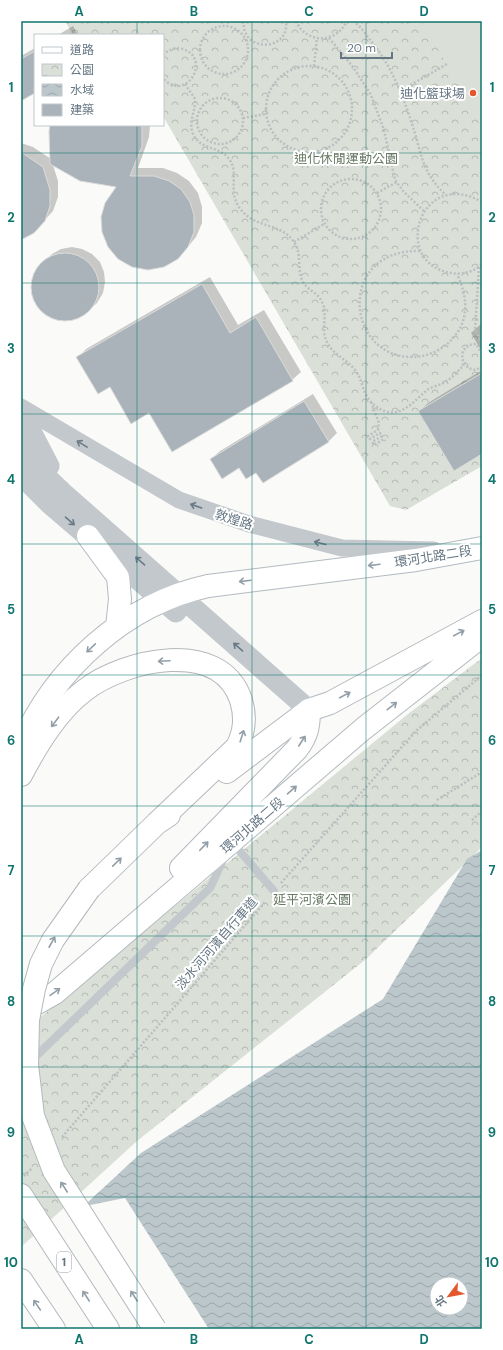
<svg xmlns="http://www.w3.org/2000/svg" width="503" height="1350" font-family="'DM Sans','Noto Sans TC',sans-serif">
  <style>
    .park { fill: url(#park-crowns) }
    .pitch { fill: #dadfd7 }
    .water { fill: url(#water-waves); fill-rule: evenodd }
    .pier { fill: #fafaf8 }
    .shadow { fill: #0003 }
    .building { fill: #aab3b9; stroke: #dcdcda }
    .lines { fill: none; stroke-linecap: round; stroke-linejoin: round }
    .secondary-casing { stroke: #b3babf; stroke-width: 24 }
    .motorway-casing { stroke: #b4b9bd; stroke-width: 24 }
    .path { stroke: #bbbfc2; stroke-width: 2.5; stroke-dasharray: 2 2; stroke-linecap: butt }
    .service { stroke: #c3c8cc; stroke-width: 8 }
    .minor { stroke: #c3c8cc; stroke-width: 17 }
    .tertiary { stroke: #c3c8cc; stroke-width: 21 }
    .secondary { stroke: #fff; stroke-width: 22 }
    .motorway { stroke: #fff; stroke-width: 22 }
    .motorway-bridge-casing { stroke: #b4b9bd; stroke-width: 24; stroke-linecap: butt }
    .motorway-bridge { stroke: #fff; stroke-width: 22 }
    .oneway { stroke: #6a7a87 }
    .oneway2 { stroke: #939fa8 }
    .grid { fill: none; stroke: #0f766e; stroke-width: 1; stroke-opacity: 0.55 }
    .poi-dot { fill: #e4572e; stroke: #fff; stroke-width: 1.5 }
    .labels { text-anchor: middle; stroke-width: 4; stroke-linejoin: round; paint-order: stroke }
    .shield { fill: #fff; stroke: #939fa8; stroke-width: 1 }
    .shield-label { font-size: 12px; font-weight: bold; fill: #657683 }
    .poi-label { font-size: 13px; fill: #657683; stroke: #fff; text-anchor: end }
    .park-label { font-size: 13px; fill: #687a64; stroke: #fff }
    .street-label { font-size: 13px; fill: #657683; stroke: #fff }
    .neatline { fill: none; stroke: #0f766e; stroke-width: 1.5 }
    .grid-label { font-size: 13px; text-anchor: middle; font-weight: bold; fill: #0f766e }
  </style>
  <defs>
    <pattern id="park-crowns" width="20" height="18" patternUnits="userSpaceOnUse"><rect width="20" height="18" fill="#dadfd7"/><path d="M2 6a3 3 0 1 1 6 0M12 15a3 3 0 1 1 6 0" fill="none" stroke="#b4b9b4"/></pattern>
    <pattern id="water-waves" width="16" height="10" patternUnits="userSpaceOnUse"><rect width="16" height="10" fill="#bbc7cb"/><path d="M0 5q4-4 8 0t8 0" fill="none" stroke="#9ca6aa"/></pattern>
  </defs>
  <rect width="100%" height="100%" fill="#fafaf8"/>
  <path class="park" d="M 65,21 L 482,21 L 482,466 L 406,510 L 390,506 L 163,116 L 163,35 L 73,35 Z
    M 482,658 L 482,847 L 365,960 L 137,1141 L 21,1247 L 21,1033 L 408,714 Z"/>
  <path class="pitch" d="M 421,21 L 482,21 L 482,123 Z"/>
  <path class="water" d="M 482,850 L 482,1329 L 21,1329 L 21,1264 L 141,1153 L 383,999 L 467,859 ZM 437,1284 L 461,1284 L 461,1308 L 437,1308 Z"/>
  <path class="pier" d="M 125,1198 L 209,1329 L 21,1329 L 21,1261 L 80,1207 Z"/>
  <path class="shadow" d="M 73,26 L 78,35 L 58,35 Z
    M 35,48 L 35,92 L 21,100 L 21,51 L 23,55 Z
    M 51,125 L 150,125 L 149,137 L 138,168 L 163,168 L 177,173 L 189,181 L 198,193 L 202,207 L 202,223 L 196,237 L 186,249 L 117,187 L 53,165 L 58,181 L 58,197 L 53,211 L 42,223 L 21,239 L 21,143 L 33,147 L 51,159 Z
    M 72,247 L 82,249 L 92,254 L 100,262 L 104,272 L 105,282 L 103,293 L 97,303 L 81,317 L 71,320 L 60,320 L 49,316 L 40,310 L 34,300 L 32,289 L 33,279 L 37,269 L 52,254 L 61,249 Z
    M 210,277 L 238,325 L 264,310 L 301,372 L 292,380 L 150,412 L 110,386 L 78,358 L 86,349 Z
    M 482,323 L 482,352 L 471,333 Z
    M 482,370 L 482,453 L 420,411 L 428,403 Z
    M 313,394 L 337,433 L 329,441 L 263,482 L 257,471 L 211,459 L 220,451 Z"/>
  <path class="building" d="M 35,51 L 35,93 L 21,101 L 21,59 Z
    M 50,125 L 142,125 L 142,146 L 130,176 L 154,176 L 169,181 L 181,189 L 190,202 L 194,215 L 194,232 L 188,247 L 178,259 L 164,267 L 148,270 L 132,267 L 118,259 L 108,247 L 102,232 L 101,217 L 105,203 L 116,187 L 80,181 L 50,164 L 49,131 Z
    M 21,152 L 43,167 L 50,190 L 50,206 L 45,221 L 34,233 L 21,240 Z
    M31 287a34 34 0 1 1 68 0a34 34 0 1 1-68 0Z
    M 202,284 L 230,333 L 256,317 L 293,381 L 172,452 L 149,413 L 131,424 L 110,387 L 98,394 L 76,357 Z
    M 482,373 L 482,454 L 454,471 L 418,411 Z
    M 304,401 L 329,442 L 263,483 L 256,473 L 246,479 L 239,468 L 222,479 L 210,459 Z"/>
  <g class="lines">
    <g class="secondary-casing">
      <path id="secondary" d="M 88,536 L 118,577 L 120,599 L 117,627
        M 21,746 C 54,669 125,604 208,586 L 416,560 L 482,548
        M 181,868 L 297,749 C 307,736 309,726 309,710 L 330,703 L 482,621
        M 21,1012 L 55,993 L 363,729 L 482,636"/>
    </g>
    <g class="motorway-casing">
      <path id="motorway" d="M 227,772 L 309,710
        M 21,775 C 37,745 57,711 85,690 C 124,660 220,637 241,700 C 246,717 245,731 237,747 L 157,823
        M 89,889 L 157,823 L 169,815
        M 21,1195 L 108,1329
        M 21,1280 L 54,1329"/>
    </g>
    <path class="path" d="M 244,21 C 240,52 290,53 286,21
      M 296,21 C 306,44 336,44 347,21
      M 353,21 C 360,25 366,35 371,41 C 390,64 402,93 411,121 C 422,152 420,171 446,195
      M200 50a24 24 0 1 1 48 0a24 24 0 1 1-48 0Z
      M 329,38 L 353,67 L 371,95 L 384,130 L 395,180 L 403,191 L 424,211
      M 163,55 C 168,50 175,47 183,49 C 213,59 185,104 163,78
      M266 109a43 43 0 1 1 86 0a43 43 0 1 1-86 0Z
      M 314,66 L 317,38
      M 185,84 L 195,99 C 196,110 189,120 192,131 C 198,151 219,145 229,159 C 241,174 224,195 245,214 C 260,228 282,224 294,242 C 302,254 297,267 302,280 C 306,290 318,292 322,302 C 328,313 321,328 326,340 C 332,355 346,358 355,370 C 363,380 362,393 371,402 C 395,425 410,405 427,390 C 431,387 437,386 441,384 C 451,380 457,372 464,365
      M 400,91 L 447,64
      M197 121a23 23 0 1 1 46 0a23 23 0 1 1-46 0Z
      M 243,118 L 266,114
      M321 209a30 30 0 1 1 60 0a30 30 0 1 1-60 0Z
      M 377,193 L 397,182
      M 482,202 C 420,166 390,263 451,273 C 462,275 474,272 482,264
      M 294,242 L 324,224
      M 420,251 C 337,249 345,356 411,357 C 428,357 443,350 454,337 C 470,318 467,295 457,274
      M 479,267 L 475,330 L 482,342
      M 482,354 L 476,344 L 468,345 L 463,351 L 462,359 L 468,368 L 475,370 L 482,367
      M 371,402 L 379,423 L 378,430 L 368,436 L 370,439 L 380,433 L 382,436 L 372,442 L 374,445 L 384,439 L 385,441
      M 437,800 L 482,772
      M 472,820 L 482,811
      M 281,883 L 416,731 L 482,675
      M 62,1137 L 266,901
      M 24,1176 L 32,1168"/>
    <path class="service" d="M 232,842 L 274,891
      M 31,1061 L 210,888 L 225,856"/>
    <path class="minor" d="M 21,407 L 179,500 L 249,524 L 342,548 L 434,550"/>
    <path class="tertiary" d="M 21,412 L 49,466
      M 21,445 L 45,476 L 62,492 L 309,710
      M 21,475 L 50,504 L 176,612"/>
    <use href="#secondary" class="secondary"/>
    <use href="#motorway" class="motorway"/>
    <g class="motorway-bridge-casing">
      <path id="motorway-bridge" d="M 89,889 L 53,940 L 41,964 L 34,989 L 28,1020 L 27,1065 L 33,1116 L 54,1171 L 155,1329"/>
    </g>
    <use href="#motorway-bridge" class="motorway-bridge"/>
  </g>
  <defs><path id="oneway-shaft" d="M-6 0H5M1.5-3L5.5 0L1.5 3" fill="none" stroke-width="1.6" stroke-linecap="round" stroke-linejoin="round"/></defs>
  <g class="oneway">
    <use href="#oneway-shaft" transform="translate(82 444) rotate(-149)"/>
    <use href="#oneway-shaft" transform="translate(196 506) rotate(-161)"/>
    <use href="#oneway-shaft" transform="translate(70 521) rotate(41)"/>
    <use href="#oneway-shaft" transform="translate(320 543) rotate(-166)"/>
    <use href="#oneway-shaft" transform="translate(140 561) rotate(-139)"/>
    <use href="#oneway-shaft" transform="translate(238 647) rotate(-139)"/>
  </g>
  <g class="oneway2">
    <use href="#oneway-shaft" transform="translate(374 565) rotate(173)"/>
    <use href="#oneway-shaft" transform="translate(245 581) rotate(173)"/>
    <use href="#oneway-shaft" transform="translate(459 633) rotate(-28)"/>
    <use href="#oneway-shaft" transform="translate(91 648) rotate(136)"/>
    <use href="#oneway-shaft" transform="translate(164 661) rotate(177)"/>
    <use href="#oneway-shaft" transform="translate(345 695) rotate(-28)"/>
    <use href="#oneway-shaft" transform="translate(392 706) rotate(-38)"/>
    <use href="#oneway-shaft" transform="translate(55 722) rotate(127)"/>
    <use href="#oneway-shaft" transform="translate(242 736) rotate(-72)"/>
    <use href="#oneway-shaft" transform="translate(302 741) rotate(-57)"/>
    <use href="#oneway-shaft" transform="translate(292 790) rotate(-41)"/>
    <use href="#oneway-shaft" transform="translate(204 846) rotate(-46)"/>
    <use href="#oneway-shaft" transform="translate(117 862) rotate(-44)"/>
    <use href="#oneway-shaft" transform="translate(52 942) rotate(-61)"/>
    <use href="#oneway-shaft" transform="translate(55 992) rotate(-35)"/>
    <use href="#oneway-shaft" transform="translate(64 1187) rotate(-123)"/>
    <use href="#oneway-shaft" transform="translate(86 1296) rotate(-123)"/>
    <use href="#oneway-shaft" transform="translate(134 1296) rotate(-123)"/>
    <use href="#oneway-shaft" transform="translate(37 1305) rotate(-124)"/>
  </g>
  <path class="grid" d="M 137,21 L 137,35M 252,21 L 252,1329M 366,21 L 366,1329M 137,125 L 137,1329M 21,153 L 482,153M 21,283 L 482,283M 21,414 L 482,414M 21,544 L 482,544M 21,675 L 482,675M 21,806 L 482,806M 21,936 L 482,936M 21,1067 L 482,1067M 21,1197 L 482,1197"/>
  <circle class="poi-dot" cx="473" cy="93" r="4"/>
  <g class="labels">
    <rect class="shield" x="57" y="1252" width="14" height="20" rx="3"/>
    <g class="shield-label">
      <text x="64" y="1266">1</text>
    </g>
    <g class="poi-label">
      <text x="465" y="98">迪化籃球場</text>
    </g>
    <g class="park-label">
      <text x="346" y="163">迪化休閒運動公園</text>
      <text x="312" y="904">延平河濱公園</text>
    </g>
    <g class="street-label">
      <text transform="translate(234 519) rotate(18)" y="5">敦煌路</text>
      <text transform="translate(433 556) rotate(-9)" y="5">環河北路二段</text>
      <text transform="translate(252 825) rotate(-41)" y="5">環河北路二段</text>
      <text transform="translate(216 943) rotate(-49)" y="5">淡水河河濱自行車道</text>
    </g>
  </g>
  <rect width="503" height="1350" fill="none" stroke="#ffffff" stroke-width="44"/>
  <rect x="34" y="34" width="130" height="92" fill="#ffffff" stroke="#c1c8cd"/>
  <rect x="42" y="47" width="20" height="6" fill="#ffffff" stroke="#c1c8cd"/>
  <text x="70" y="54" font-size="12" fill="#657683">道路</text>
  <rect x="42" y="64" width="20" height="12" fill="url(#park-crowns)" stroke="#c1c8cd"/>
  <text x="70" y="74" font-size="12" fill="#657683">公園</text>
  <rect x="42" y="84" width="20" height="12" fill="url(#water-waves)" stroke="#c1c8cd"/>
  <text x="70" y="94" font-size="12" fill="#657683">水域</text>
  <rect x="42" y="104" width="20" height="12" fill="#aab3b9" stroke="#c1c8cd"/>
  <text x="70" y="114" font-size="12" fill="#657683">建築</text>
  <g transform="translate(449 1296) rotate(238)"><circle r="19" fill="#ffffff" stroke="#c1c8cd"/>
  <path d="M0-3L7 15L0 10L-7 15Z" fill="#e4572e"/>
  <text y="-6" font-size="11" font-weight="bold" text-anchor="middle" fill="#657683">北</text>
  </g>
  <path d="M341 52v6h51v-6" fill="none" stroke="#657683" stroke-width="2"/>
  <text x="347" y="52" font-size="12" fill="#657683" stroke="#ffffff" stroke-width="3" paint-order="stroke">20 m</text>
  <rect x="22" y="22" width="459" height="1306" class="neatline"/>
  <g class="grid-label">
    <text x="79" y="16">A</text>
    <text x="194" y="16">B</text>
    <text x="309" y="16">C</text>
    <text x="424" y="16">D</text>
    <text x="11" y="92">1</text>
    <text x="492" y="92">1</text>
    <text x="11" y="222">2</text>
    <text x="492" y="222">2</text>
    <text x="11" y="353">3</text>
    <text x="492" y="353">3</text>
    <text x="11" y="484">4</text>
    <text x="492" y="484">4</text>
    <text x="11" y="614">5</text>
    <text x="492" y="614">5</text>
    <text x="11" y="745">6</text>
    <text x="492" y="745">6</text>
    <text x="11" y="875">7</text>
    <text x="492" y="875">7</text>
    <text x="11" y="1006">8</text>
    <text x="492" y="1006">8</text>
    <text x="11" y="1137">9</text>
    <text x="492" y="1137">9</text>
    <text x="11" y="1267">10</text>
    <text x="492" y="1267">10</text>
    <text x="79" y="1344">A</text>
    <text x="194" y="1344">B</text>
    <text x="309" y="1344">C</text>
    <text x="424" y="1344">D</text>
  </g>
</svg>
